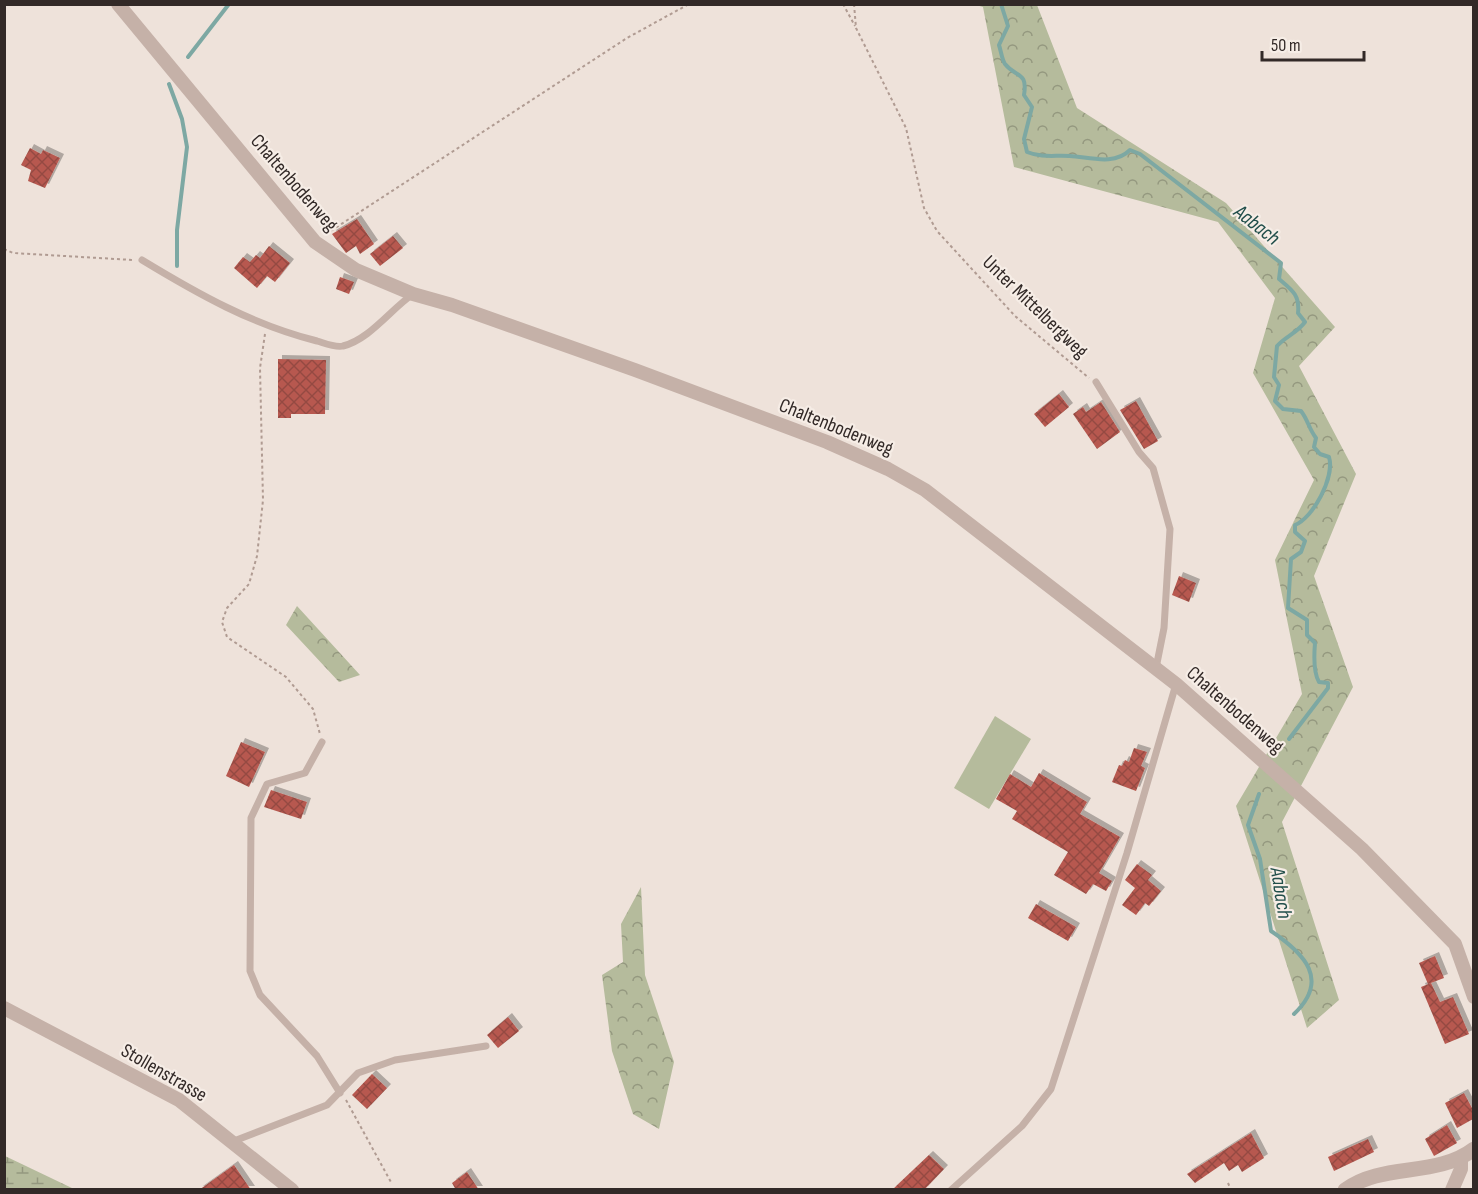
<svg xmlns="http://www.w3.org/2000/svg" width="1478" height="1194" font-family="'Sofia Sans Condensed',sans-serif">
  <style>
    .forest { fill: url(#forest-crowns) }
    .wetland { fill: url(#wetland-marsh) }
    .garden { fill: #b5bb9c }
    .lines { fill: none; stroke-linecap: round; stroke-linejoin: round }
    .stream { stroke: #7da8a3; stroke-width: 4 }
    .building { fill: url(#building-cross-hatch); filter: url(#shadow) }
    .path { stroke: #b09b92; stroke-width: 2; stroke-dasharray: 3 3; stroke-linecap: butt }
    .service { stroke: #c5b1a8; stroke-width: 7 }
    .minor { stroke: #c5b1a8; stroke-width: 14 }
    .tertiary { stroke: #c5b1a8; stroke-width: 15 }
    .labels { text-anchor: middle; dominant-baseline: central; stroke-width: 4.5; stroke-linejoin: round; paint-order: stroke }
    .street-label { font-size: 20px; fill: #322927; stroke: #f6ede6 }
    .water-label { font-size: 21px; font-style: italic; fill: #224f4b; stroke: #f6ede6 }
  </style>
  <defs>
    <pattern id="forest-crowns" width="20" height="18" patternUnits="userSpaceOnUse" patternTransform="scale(1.5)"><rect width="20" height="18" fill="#b5bb9c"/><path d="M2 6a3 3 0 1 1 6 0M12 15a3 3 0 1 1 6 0" fill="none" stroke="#94987f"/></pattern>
    <pattern id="wetland-marsh" width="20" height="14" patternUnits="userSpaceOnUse" patternTransform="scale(1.5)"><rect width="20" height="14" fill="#b5bb9c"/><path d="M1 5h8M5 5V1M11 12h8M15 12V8" fill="none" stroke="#94987f"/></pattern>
    <pattern id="building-cross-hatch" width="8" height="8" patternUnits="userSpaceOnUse" patternTransform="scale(1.5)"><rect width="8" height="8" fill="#b7594f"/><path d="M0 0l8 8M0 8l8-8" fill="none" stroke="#954a42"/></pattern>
    <filter id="shadow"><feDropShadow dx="4" dy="-4" stdDeviation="0" flood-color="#0004"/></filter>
  </defs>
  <rect width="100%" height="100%" fill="#eee2da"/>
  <path class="forest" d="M976 5H1037L1077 108 1226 203 1335 327 1299 366 1356 474 1314 576 1353 687 1282 822 1339 1000 1307 1028 1236 806 1302 694 1275 560 1314 480 1253 373 1275 298 1218 222 1014 167 983 7Z
    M297 606 360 675 339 682 286 625Z
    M641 887 645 975 674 1062 659 1129 633 1114 612 1051 602 975 623 962 621 924Z"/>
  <path class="wetland" d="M5 1156 74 1189H5Z"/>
  <path class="garden" d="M995 716 1031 739 989 809 954 788Z"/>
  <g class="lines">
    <path class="stream" d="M1001 4 1008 26 999 45C1001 51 1002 60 1005 64 1016 78 1028 71 1024 95L1032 107 1024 139 1027 152C1042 158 1054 155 1070 156 1089 157 1114 166 1130 150L1140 154 1281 263 1279 279C1292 290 1300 295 1298 313L1305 322C1297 333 1286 336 1277 346L1274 377 1279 385 1275 401 1283 409 1301 411C1308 420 1309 429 1316 438L1314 447 1320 454 1329 457C1335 477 1313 518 1295 525V532L1305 541 1301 552 1291 559 1288 608 1307 620V635L1315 643C1314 655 1313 672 1319 682L1328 683V688L1289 739
      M188 57 229 4
      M169 84 182 119 187 147 177 230V266
      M1259 794 1248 825 1260 859 1271 931C1305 954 1330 980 1294 1014"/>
  </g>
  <path class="building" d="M30 148 41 154 43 150 60 158 45 188 28 181 31 170 21 165Z
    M357 219 374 244 360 254 356 246 346 253 332 234Z
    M393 236 403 248 380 266 370 254Z
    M269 246 290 263 275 282 267 276 257 288 234 268 243 257 250 262 256 255 260 258Z
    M340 277 354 282 349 294 336 289Z
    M278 359 326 360 325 414H291V418H278Z
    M1059 394 1069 407 1045 427 1034 414Z
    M1136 401 1158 441 1144 449 1120 410Z
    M1101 402 1120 432 1097 449 1073 414 1083 407 1086 412Z
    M1179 576 1196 583 1189 602 1172 595Z
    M241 742 265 752 249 787 226 776Z
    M1134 748 1147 752 1141 766 1145 768 1136 791 1112 782 1119 765 1122 766 1125 760 1129 762Z
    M1039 773 1087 802 1080 814 1120 837 1099 873 1112 881 1106 891 1093 884 1086 894 1054 875 1068 852 1012 819 1017 811 996 799 1010 774 1031 787Z
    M271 790 307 802 301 819 264 807Z
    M1137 864 1152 875 1148 880 1161 891 1149 906 1145 903 1136 915 1122 905 1135 888 1125 880Z
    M1036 904 1076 927 1068 941 1028 918Z
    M1435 956 1444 978 1428 984 1419 963Z
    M1431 983 1440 1002 1453 997 1469 1034 1445 1044 1421 987Z
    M508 1017 519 1031 498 1048 487 1035Z
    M372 1074 387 1088 367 1109 352 1095Z
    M1464 1093 1473 1110V1119L1457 1128 1445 1103Z
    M1447 1125 1457 1143 1434 1156 1425 1139Z
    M1251 1133 1264 1158 1242 1172 1238 1165 1229 1171 1224 1163 1195 1183 1187 1174Z
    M1368 1139 1374 1152 1334 1171 1328 1157Z
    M929 1155 944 1169 924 1190H892Z
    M234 1165 251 1190H199Z
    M467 1172 479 1190H456L452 1183Z"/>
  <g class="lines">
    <path class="path" d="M843 4 855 26
      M854 4 856 28 906 128 924 208 937 231 1015 316 1089 378
      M326 234 627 38 689 4
      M4 249 13 253 133 260
      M265 334 260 368 263 500 257 556 249 584 227 608 222 622 227 637 286 677 313 709 320 734
      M346 1100 392 1184
      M1228 1183 1231 1190"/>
    <path class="service" d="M142 260C198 294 253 325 317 341 324 343 336 348 343 346 370 339 390 310 413 294
      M1096 382 1139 452 1153 468 1170 529 1164 628 1156 668
      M322 742 305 773 267 784 251 818 250 971 260 995 317 1056 340 1093
      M234 1141 327 1105 358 1073 395 1060 486 1046
      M951 1190 1022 1126 1051 1089 1127 853 1176 684"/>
    <path class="minor" d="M118 4 315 242 356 270 413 294 452 305 635 370 827 442 888 469 925 490 1176 684 1362 849 1455 944 1474 997
      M4 1008 179 1100 292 1190
      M1452 1190 1461 1169V1158"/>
    <path class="tertiary" d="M1345 1190C1383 1162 1436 1178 1474 1149"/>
  </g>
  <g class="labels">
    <g class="street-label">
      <text transform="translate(294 183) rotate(49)">Chaltenbodenweg</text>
      <text transform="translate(1035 307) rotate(44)">Unter Mittelbergweg</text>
      <text transform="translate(836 427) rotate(22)">Chaltenbodenweg</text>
      <text transform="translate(1235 710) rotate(41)">Chaltenbodenweg</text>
      <text transform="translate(164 1073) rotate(30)">Stollenstrasse</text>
    </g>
    <g class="water-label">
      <text transform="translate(1257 225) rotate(38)">Aabach</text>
      <text transform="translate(1281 893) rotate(81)">Aabach</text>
    </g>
  </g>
  <rect width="1478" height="1194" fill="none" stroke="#322927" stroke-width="12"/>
  <path d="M1262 51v9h102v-9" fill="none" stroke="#322927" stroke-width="3"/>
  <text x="1271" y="51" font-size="18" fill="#322927" stroke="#f6ede6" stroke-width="4.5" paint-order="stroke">50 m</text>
</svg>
